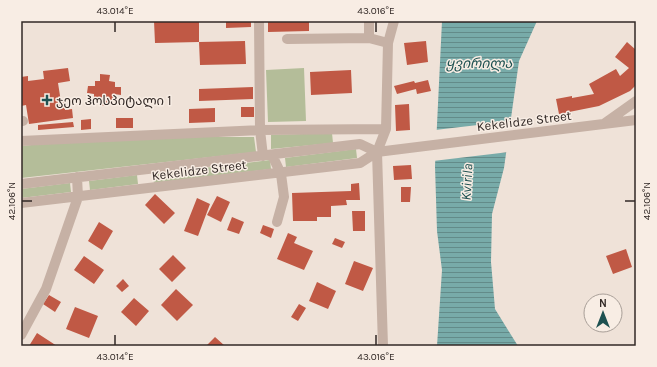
<svg xmlns="http://www.w3.org/2000/svg" width="657" height="367" font-family="Karla,'Noto Sans Georgian',sans-serif">
  <style>
    .green { fill: #b4bd99 }
    .water { fill: url(#water-rules) }
    .pier { fill: #efe2d8 }
    .building { fill: #c05945 }
    .lines { fill: none; stroke-linecap: round; stroke-linejoin: round }
    .minor { stroke: #c6b1a5; stroke-width: 10 }
    .ticks { fill: none; stroke: #322926; stroke-width: 1.5 }
    .poi-dot { fill: #1e5151; stroke: #f8ede4; stroke-width: 1.5 }
    .labels { text-anchor: middle; dominant-baseline: central; stroke-width: 3; stroke-linejoin: round; paint-order: stroke }
    .poi-label { font-size: 13px; fill: #322926; stroke: #f8ede4; text-anchor: start }
    .street-label { font-size: 13px; fill: #322926; stroke: #f8ede4 }
    .water-label { font-size: 14px; font-style: italic; fill: #1e5151; stroke: #f8ede4 }
    .neatline { fill: none; stroke: #322926; stroke-width: 1.5 }
    .ticks-label { font-size: 10px; text-anchor: middle; fill: #322926 }
  </style>
  <defs>
    <pattern id="water-rules" width="6" height="5" patternUnits="userSpaceOnUse"><rect width="6" height="5" fill="#78aba9"/><path d="M0 2.5h6" fill="none" stroke="#638b89"/></pattern>
  </defs>
  <rect width="100%" height="100%" fill="#efe2d8"/>
  <path class="green" d="M304 68 306 121 268 122 266 70Z
    M332 133 333 143 271 149V135Z
    M112 137H254L256 152 21 178V146Z
    M356 149 357 158 286 167 285 158Z
    M270 160 271 169 154 183 152 174Z
    M137 175 138 184 90 190 89 181Z
    M70 183 71 192 21 198V189Z"/>
  <path class="water" d="M442 21H537L519 61 504 168 492 214 491 262 495 309 518 346H437L442 270 437 231 435 166Z"/>
  <path class="pier" d="M513 121 509 152 433 161 435 130Z"/>
  <path class="building" d="M154 21H199V42L245 41 246 64 200 65 199 42 155 43Z
    M226 21H251V27L226 28Z
    M268 21H309V31L268 32Z
    M426 41 428 62 407 65 404 43Z
    M627 42 636 50V85L630 91 599 106 559 114 556 99 572 96V98L594 94 589 84 616 69 620 76 629 68 615 57Z
    M68 68 70 81 58 83 61 102 64 101 65 110 72 109 73 118 29 124 26 105 21 106V77L28 76V81L44 79 43 71Z
    M351 70 352 93 311 95 310 72Z
    M100 74 110 75 109 81 115 82V87H121V95L114 94V100H109V106L99 105V100H94V94L87 93 88 86H95V81H100Z
    M428 80 431 91 417 94 416 89 397 94 394 86 414 81 415 83Z
    M253 87V99L199 101V89Z
    M409 104 410 130 396 131 395 105Z
    M241 107H254V117H241Z
    M215 108V122L189 123V109Z
    M116 118H133V128H116Z
    M91 119V129L81 130V120Z
    M73 122 74 127 38 130V125Z
    M411 165 412 179 394 180 393 166Z
    M359 183 360 200H346L347 205 331 206V217H317V221H293L292 193 351 191V184Z
    M401 187H411L410 202H401Z
    M155 194 175 213 164 224 145 205Z
    M217 196 230 202 221 222 207 215Z
    M197 198 210 204 198 236 184 231Z
    M352 211H365V231H353Z
    M232 217 244 222 239 234 227 230Z
    M99 222 113 231 102 250 88 241Z
    M263 225 274 229 271 238 260 233Z
    M288 233 297 237 294 243 313 251 304 270 277 259Z
    M335 238 345 242 342 248 332 244Z
    M626 249 632 267 613 274 606 256Z
    M173 255 186 268 172 282 159 269Z
    M84 256 104 270 94 284 74 270Z
    M354 261 373 268 363 291 345 284Z
    M123 279 129 286 122 292 116 286Z
    M317 282 336 291 328 309 309 301Z
    M176 289 193 305 177 321 161 305Z
    M49 295 61 302 55 312 43 304Z
    M134 298 149 311 136 326 121 312Z
    M299 304 306 308 298 321 291 317Z
    M75 307 98 316 89 338 66 329Z
    M37 333 57 346H29Z
    M215 337 225 346H206Z"/>
  <g class="lines">
    <path class="minor" d="M259 21 260 130 263 156
      M369 21V38
      M287 39 369 38 388 43
      M21 121H23
      M605 123 636 101
      M21 141 260 130 386 129
      M272 155 281 174 284 197 277 222
      M21 184 360 144 377 152
      M21 203 360 163 377 152 636 120
      M21 335 46 289 78 197 77 177
      M383 346 377 152 386 129 388 43 394 21"/>
  </g>
  <path class="ticks" d="M115 22V32M376 22V32M22 201H32M625 201H635M115 335V345M376 335V345"/>
  <path class="poi-dot" d="M45 94h4v4h4v4h-4v4h-4v-4h-4v-4h4z"/>
  <g class="labels">
    <g class="poi-label">
      <text x="56" y="100">ჯეო ჰოსპიტალი 1</text>
    </g>
    <g class="street-label">
      <text transform="translate(524 121) rotate(-7)">Kekelidze Street</text>
      <text transform="translate(199 170) rotate(-7)">Kekelidze Street</text>
    </g>
    <g class="water-label">
      <text x="479" y="63">ყვირილა</text>
      <text transform="translate(467 182) rotate(-87)">Kvirila</text>
    </g>
  </g>
  <rect width="657" height="367" fill="none" stroke="#f8ede4" stroke-width="44"/>
  <g transform="translate(603 313)"><circle r="19" fill="#f8ede4" stroke="#a99f98"/>
  <path d="M0-3L7 15L0 10L-7 15Z" fill="#1e5151"/>
  <text y="-6" font-size="11" font-weight="bold" text-anchor="middle" fill="#322926">N</text>
  </g>
  <rect x="22" y="22" width="613" height="323" class="neatline"/>
  <g class="ticks-label">
    <text x="115" y="14">43.014°E</text>
    <text x="376" y="14">43.016°E</text>
    <text transform="translate(11 201) rotate(-90)" y="4">42.106°N</text>
    <text transform="translate(646 201) rotate(-90)" y="4">42.106°N</text>
    <text x="115" y="360">43.014°E</text>
    <text x="376" y="360">43.016°E</text>
  </g>
</svg>
